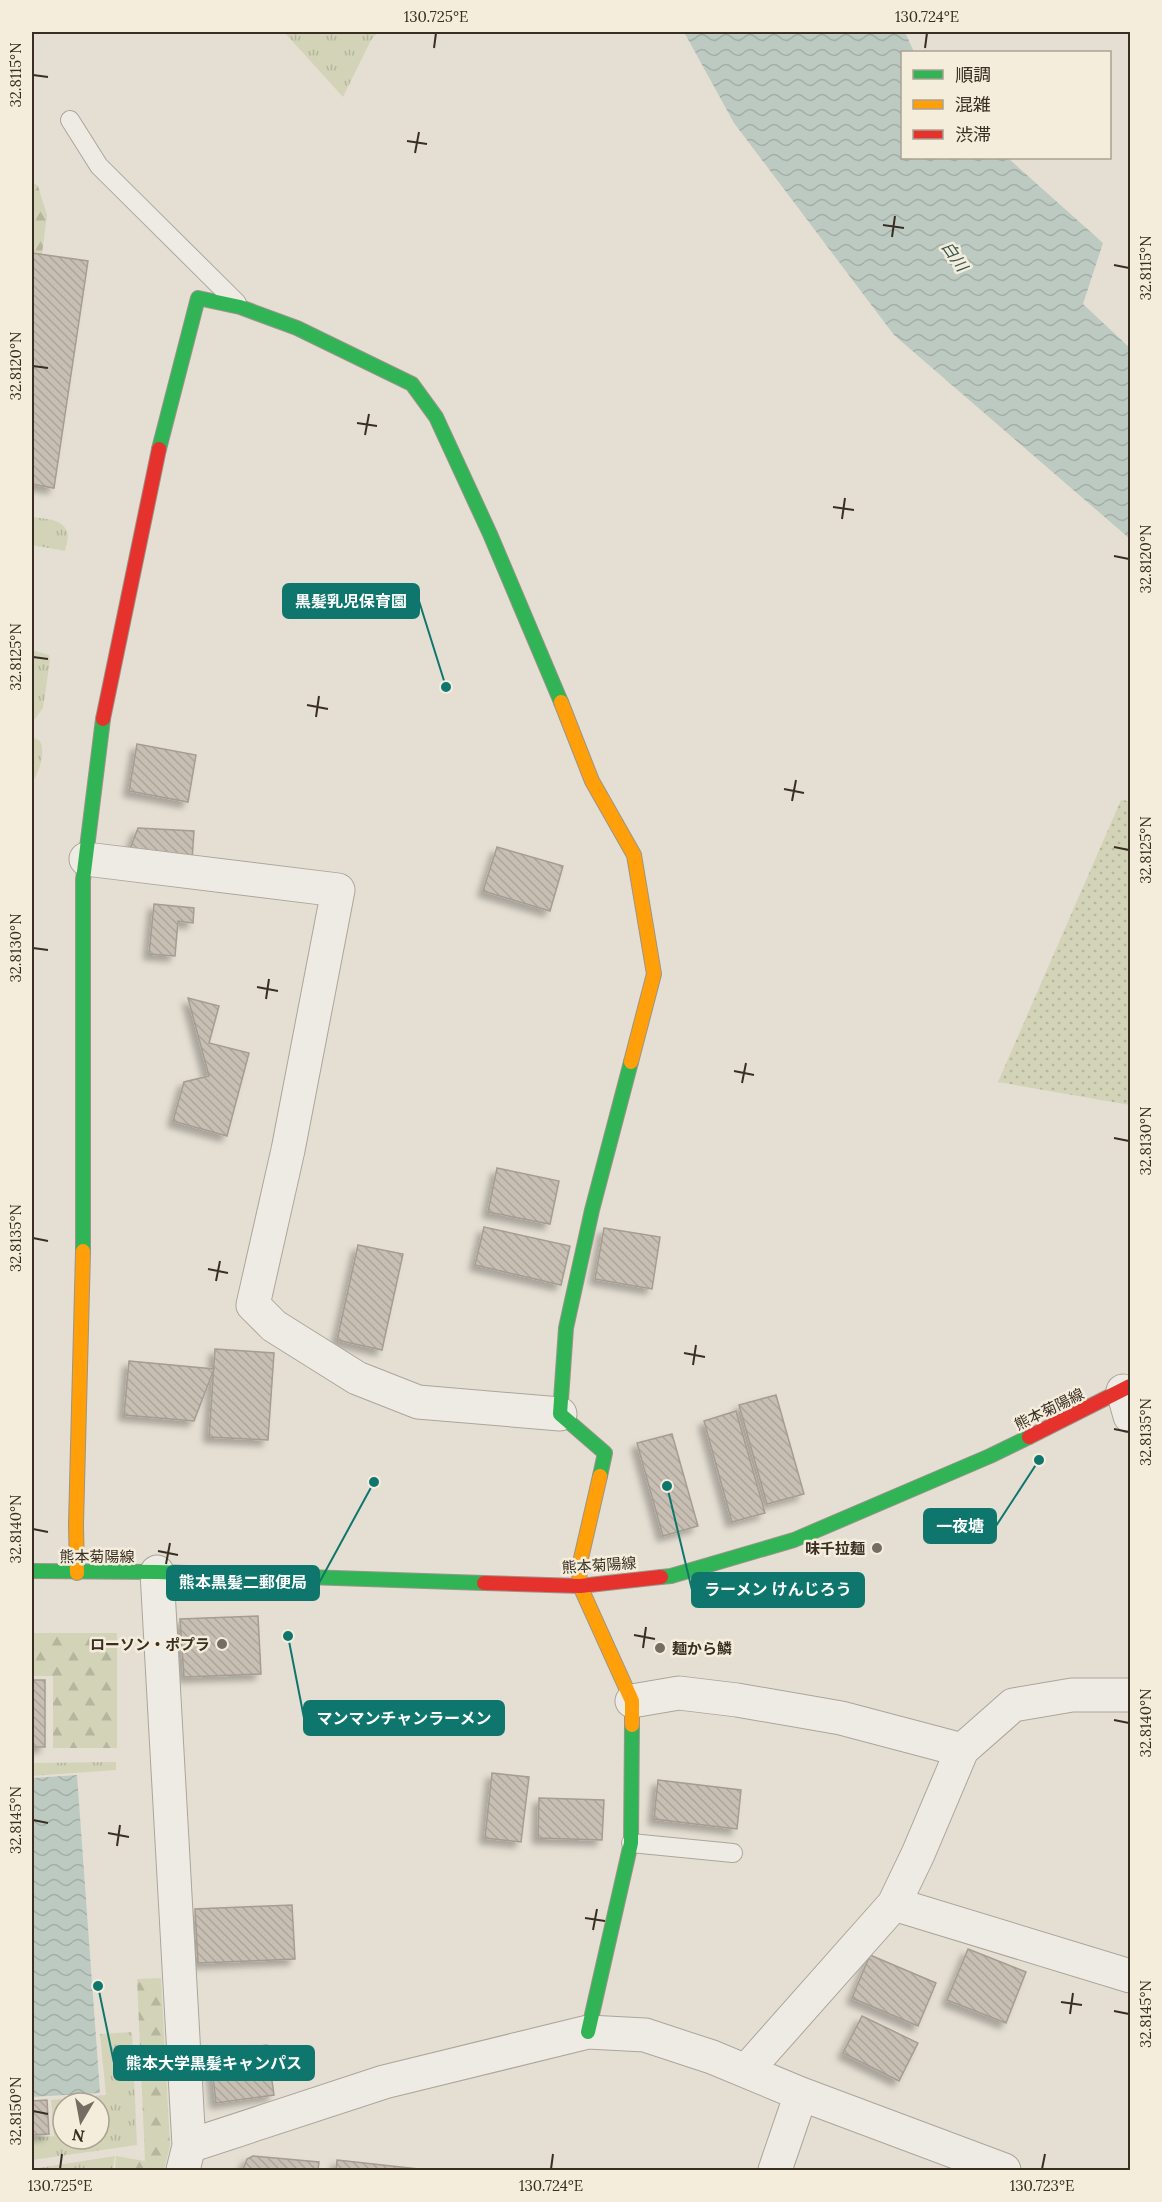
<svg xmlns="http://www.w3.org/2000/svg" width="1162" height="2202" font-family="Lora,'Noto Sans JP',serif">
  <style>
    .grass { fill: url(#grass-tufts); fill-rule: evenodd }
    .forest { fill: url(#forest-firs) }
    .park { fill: url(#park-dots) }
    .water { fill: url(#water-waves) }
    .building { fill: url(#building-back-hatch); stroke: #a69c92; stroke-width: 1.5; filter: url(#shadow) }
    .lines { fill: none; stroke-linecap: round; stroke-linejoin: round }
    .lane-casing { stroke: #aba59b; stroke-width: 20 }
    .street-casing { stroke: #aba59b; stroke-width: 35 }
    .fast-casing { stroke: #9b948b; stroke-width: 16 }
    .slow-casing { stroke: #9b948b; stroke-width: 16 }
    .jam-casing { stroke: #9b948b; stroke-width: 16 }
    .lane { stroke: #eeebe4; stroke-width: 18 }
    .street { stroke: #eeebe4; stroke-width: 33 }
    .fast { stroke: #30b455; stroke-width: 14 }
    .slow { stroke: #ff9f0a; stroke-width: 14 }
    .jam { stroke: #e5322d; stroke-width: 14 }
    .ticks { fill: none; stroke: #3a2e23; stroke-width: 2 }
    .poi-dot { fill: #766c61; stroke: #f4eddb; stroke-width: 2 }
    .labels { text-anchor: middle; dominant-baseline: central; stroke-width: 5; stroke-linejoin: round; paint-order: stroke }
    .street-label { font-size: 15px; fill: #3a2e23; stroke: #f4eddb }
    .poi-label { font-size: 15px; font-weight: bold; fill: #3a2e23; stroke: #f4eddb; text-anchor: end }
    .water-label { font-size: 16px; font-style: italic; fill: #345856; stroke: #f4eddb }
    .leader { fill: none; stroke: #0f766e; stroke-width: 2 }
    .callout-dot { fill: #0f766e; stroke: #f4eddb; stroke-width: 2 }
    .callout { fill: #0f766e; stroke: #0f766e; stroke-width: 2 }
    .callout-label { font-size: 16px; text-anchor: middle; font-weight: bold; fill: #fff }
    .neatline { fill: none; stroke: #3a2e23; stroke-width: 2 }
    .ticks-label { font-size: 15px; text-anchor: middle; fill: #3a2e23 }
  </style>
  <defs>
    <pattern id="grass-tufts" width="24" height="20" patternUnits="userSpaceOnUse" patternTransform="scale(1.5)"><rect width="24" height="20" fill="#d3d3b8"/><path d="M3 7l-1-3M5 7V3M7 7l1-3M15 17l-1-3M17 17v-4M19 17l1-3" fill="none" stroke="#b6b59e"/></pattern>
    <pattern id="forest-firs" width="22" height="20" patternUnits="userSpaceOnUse" patternTransform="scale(1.5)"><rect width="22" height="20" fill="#d3d3b8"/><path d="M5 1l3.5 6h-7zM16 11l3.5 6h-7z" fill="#b6b59e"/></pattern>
    <pattern id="park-dots" width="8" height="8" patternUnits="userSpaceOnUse" patternTransform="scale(1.5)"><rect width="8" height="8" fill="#d3d3b8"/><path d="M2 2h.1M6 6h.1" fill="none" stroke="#b6b59e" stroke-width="1.8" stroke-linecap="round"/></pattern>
    <pattern id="water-waves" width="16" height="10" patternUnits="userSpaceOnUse" patternTransform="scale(1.5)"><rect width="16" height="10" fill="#bdcac2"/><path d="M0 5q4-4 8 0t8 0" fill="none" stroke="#a3aea6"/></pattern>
    <pattern id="building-back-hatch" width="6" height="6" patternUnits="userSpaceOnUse" patternTransform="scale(1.5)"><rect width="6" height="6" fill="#c8bfb4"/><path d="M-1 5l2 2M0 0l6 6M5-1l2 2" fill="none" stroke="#ada49a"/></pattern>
    <filter id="shadow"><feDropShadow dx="-5.5" dy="5.5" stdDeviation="3" flood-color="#0004"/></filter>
  </defs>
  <rect width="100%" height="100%" fill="#e5dfd3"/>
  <path class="grass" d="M284 32H378L371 40 343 97Z
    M32 517C45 519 66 518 68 536 68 540 66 546 65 551L32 545Z
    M32 650 49 655 50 660 43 708 32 723V685L34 670 32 669Z
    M32 737 40 741C46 753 39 772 32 783Z
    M116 1762V1770L32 1776V1763Z
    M132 2032 137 2145 32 2160V2138L54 2136 51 2100 106 2095 100 2034ZM63 2103H99V2139H63Z
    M115 2156 113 2170H32V2169Z"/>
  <path class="forest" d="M32 182 38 186 47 215 42 254 32 253Z
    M32 1633H117V1748H53V1676H32Z
    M161 1978 170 2146 164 2170H115L116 2156 145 2161 137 1979Z"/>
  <path class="park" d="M1121 800 1130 801V1105L998 1082Z"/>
  <path class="water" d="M684 32H905L914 52H902V158H1008L1103 243 1083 304 1130 348V539L894 335 734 123Z
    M77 1775 100 2093 32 2097V1778Z"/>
  <path class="building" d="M32 253 88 261 54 488 32 484Z
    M137 744 196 755 188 802 129 791Z
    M138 828 194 831 192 861 127 857Z
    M497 847 563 866 550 911 483 891Z
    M154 904 194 908 193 923 178 921 175 956 149 954Z
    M188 998 219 1006 209 1043 249 1053 227 1136 173 1121 184 1082 209 1076Z
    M497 1168 559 1181 550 1224 488 1212Z
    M484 1227 570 1246 561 1285 475 1265Z
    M604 1228 660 1237 652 1289 595 1279Z
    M358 1245 403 1254 382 1350 337 1340Z
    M215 1349 274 1353 268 1440 209 1437Z
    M129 1361 214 1369 194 1421 124 1415Z
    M776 1395 804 1494 767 1504 739 1405Z
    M736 1411 765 1513 732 1522 704 1421Z
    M672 1434 698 1526 663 1536 637 1443Z
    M258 1616 261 1674 184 1677 180 1619Z
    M32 1680H45V1747H32Z
    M492 1773 529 1777 521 1842 485 1838Z
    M658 1780 741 1790 737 1829 654 1819Z
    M539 1798 604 1800 602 1840 538 1838Z
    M292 1905 295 1959 198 1963 195 1909Z
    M968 1949 1026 1972 1006 2023 947 2000Z
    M870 1955 936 1983 918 2026 852 1998Z
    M862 2016 918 2043 899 2081 843 2053Z
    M267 2045 274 2095 216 2103 210 2052Z
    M47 2100 49 2134 32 2135V2101Z
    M253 2156 319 2162 318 2170H243L247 2159Z
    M337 2160 428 2170H336Z"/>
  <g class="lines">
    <g class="lane-casing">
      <path id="lane" d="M70 120 99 166 237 303
        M631 1843 733 1853"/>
    </g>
    <g class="street-casing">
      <path id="street" d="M86 859 338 890 288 1150 253 1305 274 1326 357 1378 418 1402 560 1414
        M1123 1391 1130 1416
        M157 1572 189 2146 183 2170
        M632 1701 679 1693 737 1700 841 1718 962 1750
        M894 1904 1130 1976
        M746 2071 894 1904 918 1854 962 1750 1013 1705 1072 1695H1130
        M189 2146 384 2082 588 2032 645 2035 712 2057 801 2094 1004 2170
        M775 2170 801 2094"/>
    </g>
    <g class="fast-casing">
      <path id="fast" d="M159 449 198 298 240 307 297 328 412 384 436 417 490 534 561 702
        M83 1251V880L103 719
        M600 1476 605 1453 560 1414 566 1328 592 1210 631 1062
        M32 1571 157 1572 484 1583
        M661 1577 671 1576 794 1540 990 1456 1029 1437
        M588 2032 631 1843 632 1725"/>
    </g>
    <g class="slow-casing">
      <path id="slow" d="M561 702 592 781 634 855 654 974 631 1062
        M600 1476 579 1567 580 1586 632 1701V1725
        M77 1573 76 1525 83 1251"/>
    </g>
    <g class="jam-casing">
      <path id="jam" d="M103 719 159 449
        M1029 1437 1130 1386
        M484 1583 580 1586 661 1577"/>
    </g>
    <use href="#lane" class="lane"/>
    <use href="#street" class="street"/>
    <use href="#fast" class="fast"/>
    <use href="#slow" class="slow"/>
    <use href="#jam" class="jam"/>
  </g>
  <path class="ticks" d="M434 48 436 33M925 48 927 33M33 75 48 77M407 141 427 144M415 153 419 132M883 225 904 228M892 237 895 216M1114 265 1129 268M33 366 48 368M357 423 377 426M365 435 369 414M833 507 854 510M842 519 845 498M1114 556 1129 559M33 657 48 659M307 705 328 709M316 717 319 696M784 789 804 793M792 801 796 780M1114 847 1129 850M33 948 48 950M257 987 278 991M266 999 269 979M734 1071 754 1075M742 1083 746 1063M1114 1138 1129 1141M33 1238 48 1241M208 1269 228 1273M216 1281 220 1261M684 1353 705 1357M693 1365 696 1345M1114 1429 1129 1432M33 1529 48 1532M158 1551 178 1555M166 1564 170 1543M634 1635 655 1639M643 1648 646 1627M1114 1720 1129 1723M33 1820 48 1823M108 1833 129 1837M117 1846 120 1825M585 1918 605 1921M593 1930 597 1909M1061 2002 1082 2005M1114 2011 1129 2014M1070 2014 1073 1993M33 2111 48 2114M60 2169 62 2154M551 2169 553 2154M1042 2169 1045 2154"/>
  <g class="poi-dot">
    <circle cx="877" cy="1548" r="6"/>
    <circle cx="222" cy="1644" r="6"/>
    <circle cx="660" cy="1648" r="6"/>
  </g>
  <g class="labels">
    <g class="street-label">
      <text transform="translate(1049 1409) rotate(-26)">熊本菊陽線</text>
      <text x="97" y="1556">熊本菊陽線</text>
      <text transform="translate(599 1565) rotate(-4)">熊本菊陽線</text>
    </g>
    <g class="poi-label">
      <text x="865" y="1548">味千拉麺</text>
      <text x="210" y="1644">ローソン・ポプラ</text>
      <text x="672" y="1648" text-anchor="start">麺から鱗</text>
    </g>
    <g class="water-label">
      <text transform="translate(955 256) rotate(55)">白川</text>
    </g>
  </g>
  <path class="leader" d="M446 687L419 601M1039 1460L996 1526M374 1482L319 1583M667 1486L692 1590M288 1636L304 1718M98 1986L114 2063"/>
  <g class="callout-dot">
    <circle cx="446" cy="687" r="6"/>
    <circle cx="1039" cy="1460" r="6"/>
    <circle cx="374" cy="1482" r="6"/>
    <circle cx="667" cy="1486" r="6"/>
    <circle cx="288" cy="1636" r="6"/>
    <circle cx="98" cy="1986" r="6"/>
  </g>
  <g class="callout">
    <rect x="283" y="584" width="136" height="34" rx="6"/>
    <rect x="924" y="1509" width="72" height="34" rx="6"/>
    <rect x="167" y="1566" width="152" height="34" rx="6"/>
    <rect x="692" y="1573" width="172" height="34" rx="6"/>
    <rect x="304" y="1701" width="200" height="34" rx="6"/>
    <rect x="114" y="2046" width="200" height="34" rx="6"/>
  </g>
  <g class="callout-label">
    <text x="351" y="607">黒髪乳児保育園</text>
    <text x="960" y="1532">一夜塘</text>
    <text x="243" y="1588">熊本黒髪二郵便局</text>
    <text x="778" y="1595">ラーメン けんじろう</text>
    <text x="404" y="1724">マンマンチャンラーメン</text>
    <text x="214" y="2069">熊本大学黒髪キャンパス</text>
  </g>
  <rect width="1162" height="2202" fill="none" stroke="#f4eddb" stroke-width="66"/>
  <rect x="901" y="51" width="210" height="108" fill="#f4eddb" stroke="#aaa191" stroke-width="1.5"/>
  <rect x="913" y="70" width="30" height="9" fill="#30b455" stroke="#aaa191" stroke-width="1.5"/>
  <text x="955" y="81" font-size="18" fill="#3a2e23">順調</text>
  <rect x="913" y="100" width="30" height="9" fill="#ff9f0a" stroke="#aaa191" stroke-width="1.5"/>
  <text x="955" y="111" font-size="18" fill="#3a2e23">混雑</text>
  <rect x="913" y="130" width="30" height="9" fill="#e5322d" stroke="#aaa191" stroke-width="1.5"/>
  <text x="955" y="141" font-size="18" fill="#3a2e23">渋滞</text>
  <g transform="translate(81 2121) rotate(190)"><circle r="28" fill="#f4eddb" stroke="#aaa191" stroke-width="1.5"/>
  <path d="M0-4.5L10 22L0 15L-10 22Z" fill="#766c61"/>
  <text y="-9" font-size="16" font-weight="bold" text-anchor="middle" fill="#3a2e23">N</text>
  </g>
  <rect x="33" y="33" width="1096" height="2136" class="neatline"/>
  <g class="ticks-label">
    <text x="436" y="22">130.725°E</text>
    <text x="927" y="22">130.724°E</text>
    <text transform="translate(16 75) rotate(-90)" y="5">32.8115°N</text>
    <text transform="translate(1146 268) rotate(-90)" y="5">32.8115°N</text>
    <text transform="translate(16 366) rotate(-90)" y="5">32.8120°N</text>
    <text transform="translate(1146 559) rotate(-90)" y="5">32.8120°N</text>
    <text transform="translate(16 657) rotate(-90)" y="5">32.8125°N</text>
    <text transform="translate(1146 850) rotate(-90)" y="5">32.8125°N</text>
    <text transform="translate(16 948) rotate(-90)" y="5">32.8130°N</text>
    <text transform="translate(1146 1141) rotate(-90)" y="5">32.8130°N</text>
    <text transform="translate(16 1238) rotate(-90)" y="5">32.8135°N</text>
    <text transform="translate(1146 1432) rotate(-90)" y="5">32.8135°N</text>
    <text transform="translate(16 1529) rotate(-90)" y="5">32.8140°N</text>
    <text transform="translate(1146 1723) rotate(-90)" y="5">32.8140°N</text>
    <text transform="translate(16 1820) rotate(-90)" y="5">32.8145°N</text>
    <text transform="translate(1146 2014) rotate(-90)" y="5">32.8145°N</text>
    <text transform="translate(16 2111) rotate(-90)" y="5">32.8150°N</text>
    <text x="60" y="2191">130.725°E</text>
    <text x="551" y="2191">130.724°E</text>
    <text x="1042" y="2191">130.723°E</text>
  </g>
</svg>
